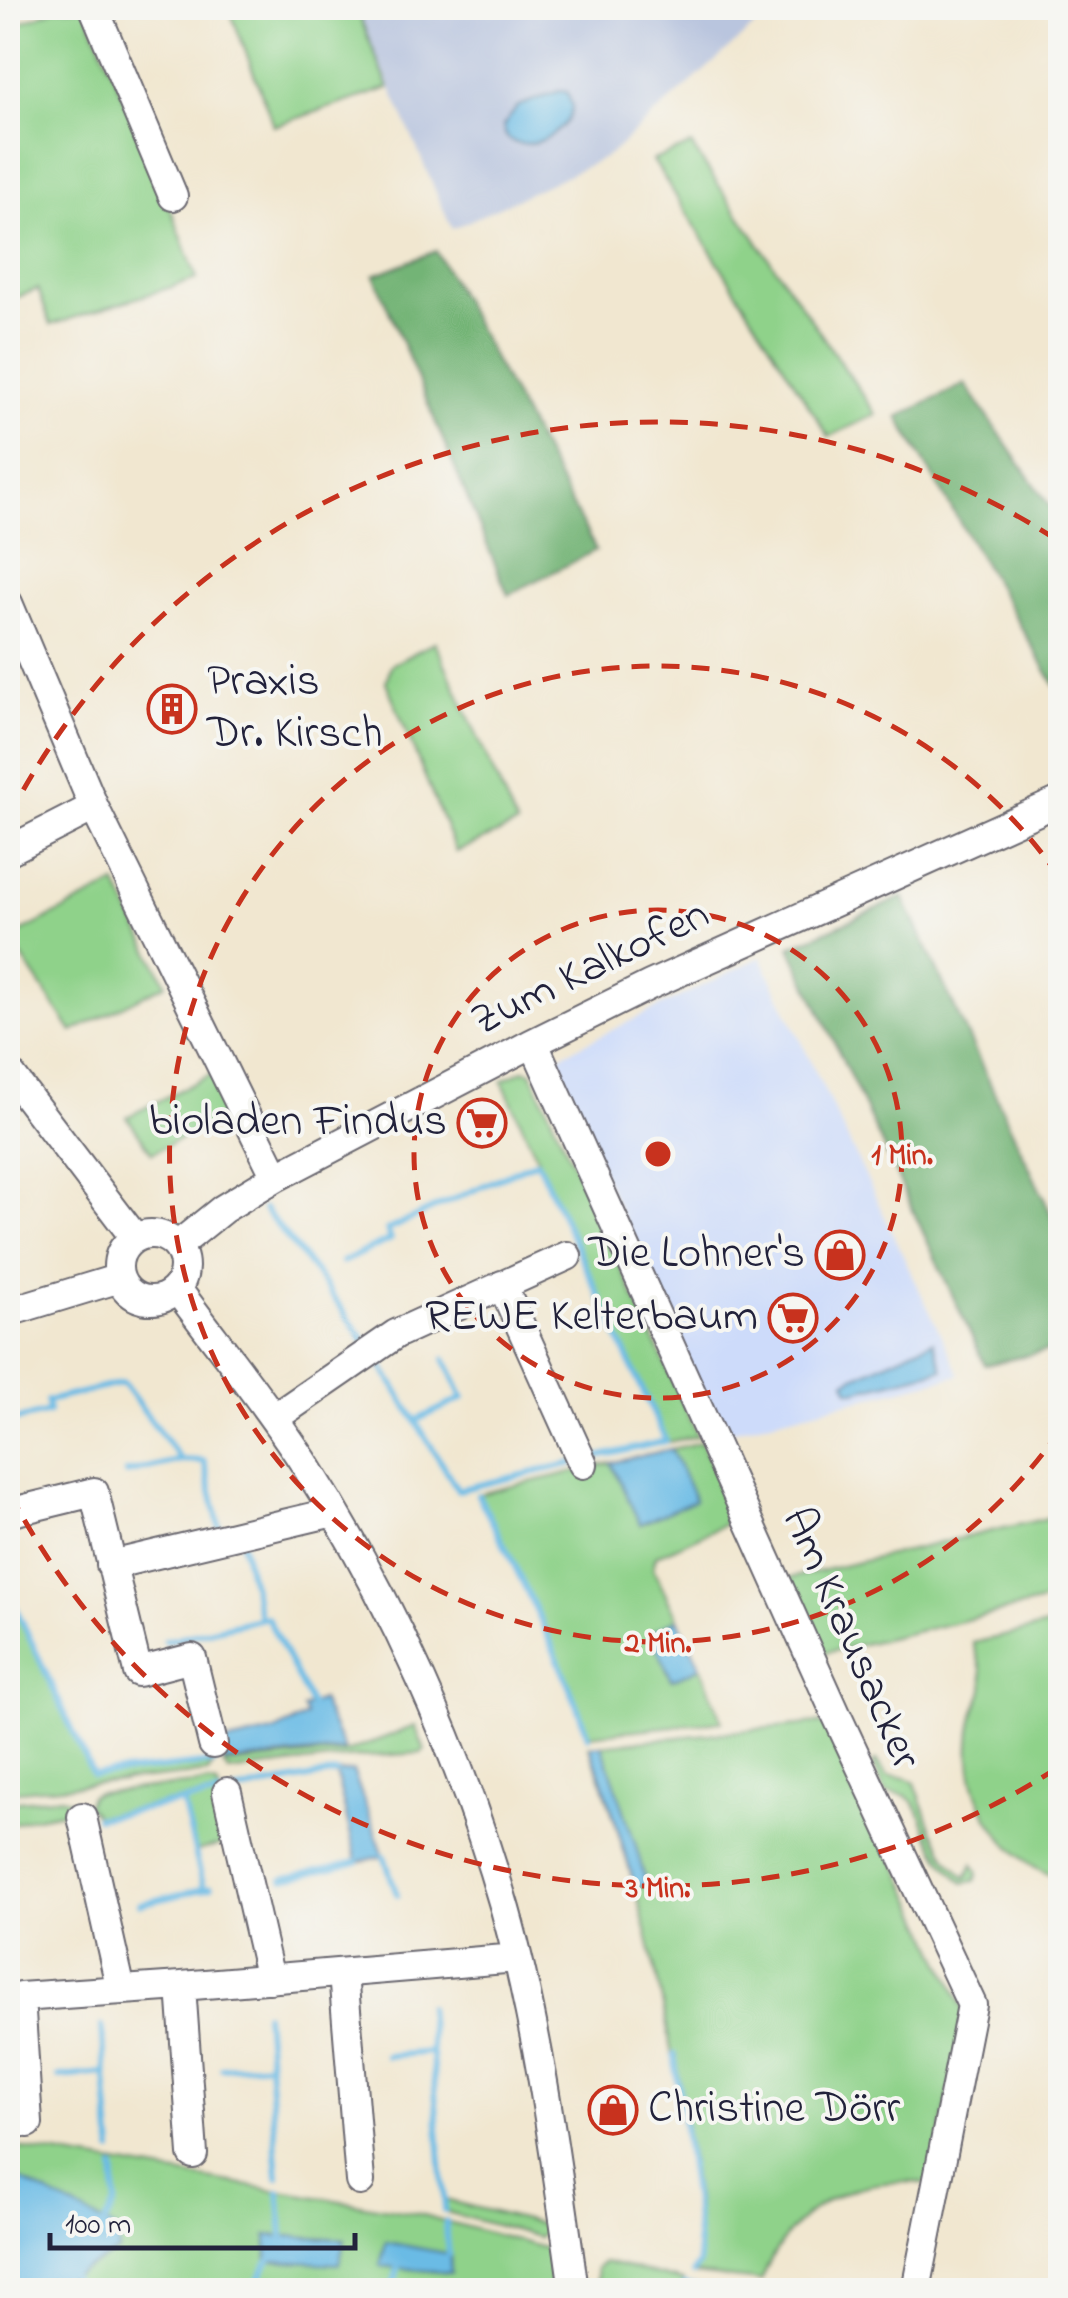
<svg xmlns="http://www.w3.org/2000/svg" width="1068" height="2298" font-family="'Indie Flower',sans-serif">
  <style>
    .built { fill: #cddbfa }
    .industrial { fill: #b9c5de }
    .green { fill: #8fd28a; stroke: #587a62; stroke-width: 2.5 }
    .forest { fill: #73b476; stroke: #4a6b58; stroke-width: 2.5 }
    .water { fill: #6abbe5; stroke: #466e90; stroke-width: 2.5 }
    .lines { fill: none; stroke-linecap: round; stroke-linejoin: round }
    .stream { stroke: #6abbe5; stroke-width: 6 }
    .minor-casing { stroke: #6a676f; stroke-width: 32 }
    .minor { stroke: #fff; stroke-width: 28 }
    .ring { fill: none; stroke: #c8321e; stroke-width: 5; stroke-dasharray: 18 12 }
    .labels { text-anchor: middle; dominant-baseline: central; stroke-width: 8; stroke-linejoin: round; paint-order: stroke }
    .poi-label { font-size: 45px; fill: #22223b; stroke: #f6f6f2; text-anchor: end }
    .street-label { font-size: 45px; fill: #22223b; stroke: #f6f6f2 }
    .centre { fill: #c8321e; stroke: #f6f6f2; stroke-width: 5 }
    .ring-label { font-size: 30px; text-anchor: middle; font-weight: bold; fill: #c8321e; stroke: #f6f6f2; stroke-width: 8; stroke-linejoin: round; paint-order: stroke }
  </style>
  <rect width="100%" height="100%" fill="#f6f6f2"/>
  <filter id="ink" filterUnits="userSpaceOnUse"><feTurbulence type="fractalNoise" baseFrequency=".01" numOctaves="2"/><feDisplacementMap in="SourceGraphic" scale="20" xChannelSelector="R" yChannelSelector="G"/><feConvolveMatrix kernelMatrix="1 2 1 2 8 2 1 2 1" color-interpolation-filters="sRGB"/></filter>
  <filter id="wash" filterUnits="userSpaceOnUse"><feTurbulence type="fractalNoise" baseFrequency=".0048" numOctaves="4" result="noise"/><feDisplacementMap in="SourceGraphic" scale="40" xChannelSelector="R" yChannelSelector="G"/><feGaussianBlur stdDeviation="2.25" result="paint"/><feColorMatrix in="noise" values="0 0 0 0 0 0 0 0 0 0 0 0 0 0 0 0 0 1.4 0 .05"/><feComposite in="paint" operator="in"/></filter>
  <g filter="url(#wash)">
    <rect width="100%" height="100%" fill="#f1e7d0"/>
    <path class="built" d="M761 957 960 1375 718 1434 553 1059Z"/>
    <path class="industrial" d="M356 8H775L608 156 452 229Z"/>
    <path class="green" d="M58 8H85L172 212 197 279 51 325 38 289 15 298 8 262V28Z
      M229 8H356L389 88 274 126Z
      M691 145 876 414 829 437 653 160Z
      M435 642 517 825 456 852 386 682 391 665Z
      M116 884 166 984 72 1032 9 938Z
      M523 1070 531 1072 698 1436 668 1442 502 1081Z
      M212 1074 230 1114 152 1153 127 1117Z
      M701 1442 736 1519 656 1556 653 1568 678 1619 650 1633 672 1680 701 1667 722 1721 589 1735 543 1622 479 1494 611 1463 641 1524 694 1500 671 1449Z
      M1060 1515V1598L820 1654 786 1579Z
      M8 1595 92 1776 213 1765 208 1773 8 1792Z
      M1060 1623V1878C1012 1865 972 1808 970 1759 969 1743 971 1726 975 1711 977 1704 982 1697 983 1689 985 1676 977 1656 973 1643Z
      M819 1723 836 1733 965 2012 931 2184C853 2173 790 2207 761 2281L694 2274 700 2265 696 2200 676 2054H672C654 1949 626 1846 589 1746Z
      M415 1726 425 1750 421 1753 346 1758 228 1772 223 1764 346 1752Z
      M876 1761 888 1776 907 1778 915 1783 932 1830 948 1859 966 1878 973 1864 978 1873 975 1881 964 1883C948 1871 935 1850 927 1831 922 1820 919 1804 908 1797 902 1793 893 1793 885 1792L873 1763Z
      M208 1783 217 1785 220 1793 96 1816 86 1806 90 1796 97 1793Z
      M221 1796 231 1843 196 1851 184 1803Z
      M62 1797 72 1802 73 1810 31 1818 8 1826V1802Z
      M8 2146 419 2214 548 2249 552 2290H8Z
      M445 2200 545 2225V2232L539 2237 446 2212Z
      M604 2262 683 2281V2286L701 2290H597L596 2268Z"/>
    <path class="forest" d="M436 251 596 550 508 595 374 275Z
      M965 384 1060 521V694L898 417Z
      M903 897 1060 1233V1348L985 1365 790 947Z"/>
    <path class="water" d="M559 91 567 92C568 95 572 104 572 107 571 136 507 163 503 126L518 106Z
      M933 1341 943 1369 855 1391 849 1390 845 1381Z
      M671 1449 695 1500 640 1524 611 1463Z
      M678 1619 701 1667 672 1680 650 1632Z
      M321 1700 344 1750 224 1762 220 1744 273 1732 306 1716 303 1708Z
      M602 1745 635 1843 647 1886H635L610 1804 590 1746Z
      M353 1771 384 1856 357 1862 336 1773Z
      M8 2173 116 2229 119 2251 47 2290H8Z
      M267 2235 345 2239 339 2264 267 2261Z
      M386 2242 450 2254 451 2273 380 2266Z"/>
    <g class="lines">
      <path class="stream" d="M264 1209 318 1276 366 1343
        M342 1262 391 1239 387 1230 537 1161 666 1441 589 1459
        M377 1358 458 1490 573 1463
        M417 1420 463 1398 445 1359
        M8 1422 49 1412 47 1401 123 1383 181 1460
        M126 1473 181 1460 204 1461 220 1530
        M478 1495C520 1573 558 1653 588 1736
        M242 1543 260 1618
        M8 1591 93 1775 213 1763
        M165 1641 267 1617 311 1705
        M235 1792 336 1773
        M183 1802 204 1889
        M96 1818 219 1795
        M384 1856 397 1895
        M283 1879 357 1862
        M140 1904 211 1887
        M428 2007 445 2211
        M265 2014 278 2177
        M102 2026 112 2151
        M674 2054 695 2211 699 2263 693 2273
        M386 2056 431 2052
        M222 2068 269 2064
        M59 2077 105 2073
        M279 2191 283 2236
        M446 2221 448 2254
        M105 2223 116 2202 114 2168
        M72 2277 73 2290
        M253 2290 269 2261
        M392 2290 398 2268
        M685 2290V2285L707 2290"/>
    </g>
  </g>
  <g filter="url(#ink)">
    <g class="lines">
      <g class="minor-casing">
        <path id="minor" d="M94 8 173 196
          M8 603 94 807 276 1177
          M8 851 94 807
          M531 1044 539 1055 836 1714 972 2005 916 2290
          M8 1071 135 1238
          M118 1267a33 33 0 1 1 66 0a33 33 0 1 1-66 0Z
          M177 1246 223 1209 276 1177 531 1044 650 985 1060 801
          M502 1285 583 1464
          M177 1289C219 1346 264 1401 303 1461 391 1598 460 1752 505 1909 540 2034 556 2163 574 2290
          M8 1312 120 1278
          M274 1418 396 1334 567 1256
          M8 1513 94 1492 138 1672 192 1658 213 1744
          M111 1565 334 1512
          M227 1792 270 1979
          M82 1817 121 1990
          M343 1973 360 2181
          M181 1986 193 2154
          M28 2123 20 1997 181 1986 517 1958"/>
      </g>
      <use href="#minor" class="minor"/>
    </g>
  </g>
  <g class="ring">
    <circle cx="658" cy="1154" r="244"/>
    <path d="M1060 1430A488 488 0 1 1 1060 878"/>
    <path d="M1057 1768A732 732 0 0 1 9 1492M9 816A732 732 0 0 1 1057 540"/>
  </g>
  <defs>
    <g id="building-ring" transform="scale(2.5)"><circle r="9.5" fill="#f6f6f2" stroke="#c8321e" stroke-width="1.5"/><path d="M-4-6H4V6H1V3H-1V6H-4ZM-2.5-4.3h1.7v1.8h-1.7ZM.8-4.3h1.7v1.8H.8ZM-2.5-1h1.7V.8h-1.7ZM.8-1h1.7V.8H.8Z" fill="#c8321e"/></g>
    <g id="supermarket-ring" transform="scale(2.5)"><circle r="9.5" fill="#f6f6f2" stroke="#c8321e" stroke-width="1.5"/><path d="M-6-5.5h2.5l.6 2H6L4.5 2H-2.5L-4.4-4H-6ZM-1.5 3.2a1.3 1.3 0 1 0 .1 0ZM3 3.2a1.3 1.3 0 1 0 .1 0Z" fill="#c8321e"/></g>
    <g id="shop-ring" transform="scale(2.5)"><circle r="9.5" fill="#f6f6f2" stroke="#c8321e" stroke-width="1.5"/><path d="M-5-2.5h2.3a2.7 3.5 0 0 1 5.4 0H5L5.5 6h-11ZM-1.5-2.5h3a1.5 2.3 0 0 0-3 0Z" fill="#c8321e"/></g>
  </defs>
  <g fill-rule="evenodd">
    <use href="#building-ring" x="172" y="709"/>
    <use href="#supermarket-ring" x="482" y="1123"/>
    <use href="#shop-ring" x="840" y="1255"/>
    <use href="#supermarket-ring" x="793" y="1318"/>
    <use href="#shop-ring" x="613" y="2110"/>
  </g>
  <g class="labels">
    <g class="poi-label">
      <text x="207" y="683" text-anchor="start">Praxis<tspan x="207" dy="52">Dr. Kirsch</tspan></text>
      <text x="447" y="1123">bioladen Findus</text>
      <text x="805" y="1255">Die Lohner's</text>
      <text x="758" y="1318">REWE Kelterbaum</text>
      <text x="648" y="2110" text-anchor="start">Christine Dörr</text>
    </g>
    <g class="street-label">
      <text transform="translate(591 969) rotate(-26)">Zum Kalkofen</text>
      <text transform="translate(850 1639) rotate(66)">Am Krausacker</text>
    </g>
  </g>
  <circle cx="658" cy="1154" r="15" class="centre"/>
  <g class="ring-label">
    <text x="902" y="1164">1 Min.</text>
    <text x="658" y="1652">2 Min.</text>
    <text x="658" y="1897">3 Min.</text>
  </g>
  <rect width="1068" height="2298" fill="none" stroke="#f6f6f2" stroke-width="40"/>
  <path d="M50 2233v15h305v-15" fill="none" stroke="#22223b" stroke-width="5"/>
  <text x="65" y="2233" font-size="30" fill="#22223b" stroke="#f6f6f2" stroke-width="8" paint-order="stroke">100 m</text>
</svg>
